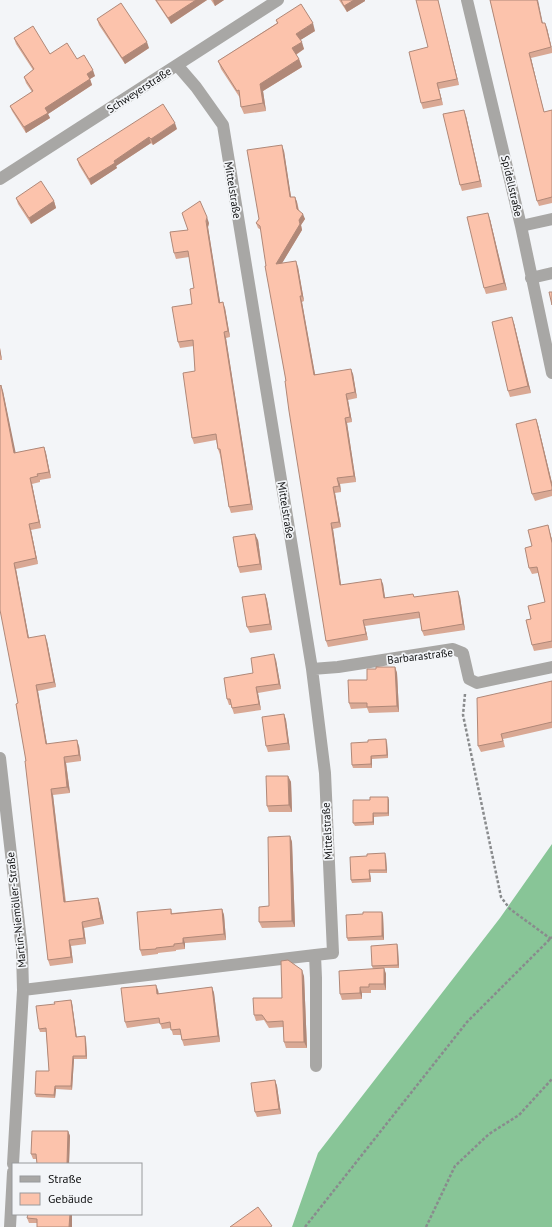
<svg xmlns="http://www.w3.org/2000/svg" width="552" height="1227" font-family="'PT Sans',sans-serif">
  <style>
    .forest { fill: #88c597 }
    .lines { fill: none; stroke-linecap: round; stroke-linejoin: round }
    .path { stroke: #898b8d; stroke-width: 2.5; stroke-dasharray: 3 2; stroke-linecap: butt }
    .street { stroke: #a8a7a5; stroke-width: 12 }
    .wall { fill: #d9a894 }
    .shaded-wall { fill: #b08878 }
    .building { fill: #fcc3ac; stroke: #b08878 }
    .labels { text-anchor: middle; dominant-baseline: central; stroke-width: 3.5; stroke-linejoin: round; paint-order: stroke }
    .street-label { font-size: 11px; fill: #101112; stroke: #f3f5f8 }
  </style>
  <rect width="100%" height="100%" fill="#f3f5f8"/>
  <path class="forest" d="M552 844V1227H292L318 1153 500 918Z"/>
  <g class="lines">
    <path class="path" d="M465 694 463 715 501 897 510 909 551 939
      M305 1227 467 1022 552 937
      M426 1227 455 1166 489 1134 519 1115 552 1079"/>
    <path class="street" d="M467 0 521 226 552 373
      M177 65 196 87 223 125 312 669 325 773 333 953 315 955 316 978V1066
      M0 179 278 0
      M521 226 552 219
      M531 278 552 273
      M312 669 338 667 453 649 463 653 469 679 477 683 552 667
      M0 758 22 950 23 990 13 1164
      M23 990 315 955
      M10 1227 13 1172"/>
  </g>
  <path class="wall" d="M155 0H207L171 24Z
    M211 0H224L215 6Z
    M339 0H365V1L347 12Z
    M438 0 459 85 439 89 443 105 423 109 421 103 428 47Z
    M490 0 543 23 547 28 552 49V53L531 58 544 112 552 110V203L539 206 537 201Z
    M97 19 149 48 125 64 99 25Z
    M276 20 315 31 300 40 304 49 296 55 299 59 302 67 263 91 266 111 244 114 241 107 240 98 221 69 218 61 277 23Z
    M14 38 50 54 77 59 95 76 90 79 92 85 48 114 50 118 26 133 12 111 10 106 32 92 26 83 24 77 33 70 16 44Z
    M466 116 482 187 462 191 460 185Z
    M177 129 153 145 151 143 116 166 117 168 91 185 79 165 77 159Z
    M284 151 291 197H295L297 202 299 210 305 219 301 225 302 230 282 263 298 267 304 301 302 302 315 374H353L357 398 348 400 352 422 347 423 356 482 340 484 341 492 335 493 341 527 333 529 341 585 383 584 385 598 460 597 465 630 424 636 422 631 420 618 365 626 368 640 328 647 326 641 286 381 261 230 258 228 256 223 259 219Z
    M16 198 54 201 56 208 31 224 18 204Z
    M490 219 507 290 486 294 484 288Z
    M209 223 208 227 220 302 225 308 230 337 226 338 253 510 231 513 229 507 220 455 218 449 216 440 194 444 192 438 195 371 194 346 180 348 178 342 192 304 194 288 189 257 176 259 174 253 188 230Z
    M514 323 531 393 510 397 508 391Z
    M0 348 2 360H0Z
    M3 391 15 453 44 447 46 453 51 478 40 480V482L32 484 41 528 31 530 38 564 16 569 29 638 47 641 56 687 38 691 47 744 79 746 81 761 66 763 70 793 53 795 66 902 98 898 100 904 104 924 84 928 86 944 71 946 73 963 50 966 48 960 26 761 18 703Z
    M536 419 538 425 552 483V496L535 501 532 494Z
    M548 525 552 540V648L534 651 532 645 531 619 545 602 538 573 532 574 529 568 532 546Z
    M258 540 262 570 240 573 238 567Z
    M265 594 267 600 272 630 250 633 247 627Z
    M276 660 281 689 258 693 261 710 234 714 231 705H229L227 699 253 673Z
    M395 667 397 673 399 712 369 713 367 708 351 709 349 703 376 669Z
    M552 681V728L503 739 505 747 481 752 478 746Z
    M284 714 286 720 290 750 268 752 266 746Z
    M387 742 388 758 372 759V768H353L352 765Z
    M288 776 291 782 292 812H269L267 806Z
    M389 800V816L374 817V825L355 826 353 823Z
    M290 836 292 842 295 927 262 928 259 922 269 906Z
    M367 856H386L387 873H370L371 882 352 883 351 880Z
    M171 909 172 913 222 909 224 915 226 940 185 943V949L176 950V951L158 953V954L142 956 140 950Z
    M383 915 384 940 348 941 347 938Z
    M397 944 398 948 399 968H384L386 974V990H371V993H362V999L342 1000 340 994 373 969 372 966Z
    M304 976 307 1048H286L284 1042 283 1027 269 1028 264 1020 256 1021 254 1015 282 998Z
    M212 987 214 993 220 1042 184 1046 182 1040 181 1035H173L171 1028 162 1029 160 1023 127 1028 125 1022 158 990 159 994Z
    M71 1000 72 1003 77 1037 85 1036 86 1040 87 1059H74L72 1090 56 1089 55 1098 36 1097 35 1094 49 1071 46 1032H40L39 1029 55 1004Z
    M275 1080 277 1086 281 1114 257 1117 255 1112Z
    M68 1131 70 1136 69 1164H37V1159H33L31 1154Z
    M72 1214V1227H37V1223H29L27 1218Z"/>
  <path class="shaded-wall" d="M196 0H207L171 24 168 18Z
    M213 0H224L215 6Z
    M354 0H365V1L347 12 344 6Z
    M438 0 459 85 457 79Z
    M537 0H538L544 29 542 23Z
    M313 23 315 31 299 41 296 34Z
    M545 23 547 28 552 50 551 47Z
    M147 42 149 48 125 64 122 58Z
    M302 42 304 49 295 55 292 48Z
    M529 53 531 58 545 117 544 112Z
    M299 59 302 67 263 91 266 111 263 103 260 84Z
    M93 70 95 76 90 79 92 85 48 114 50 118 26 133 24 127 45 108 87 74Z
    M437 83 439 89 443 105 441 99Z
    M464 110 466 116 482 187 480 181Z
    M175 123 177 129 153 145 151 139Z
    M149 137 151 143 116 166 117 168 91 185 89 179 114 161Z
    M282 145 284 151 292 203 290 197Z
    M295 197 297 202 299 215 297 209Z
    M54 201 56 208 31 224 29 218Z
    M488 213 490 219 507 290 504 283Z
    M303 214 305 219 301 225 302 230 278 270 276 264 299 220Z
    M207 217 209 223 208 227 221 308 219 303 206 221Z
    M296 261 298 267 304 301 302 296Z
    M300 296 302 302 316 380 314 375Z
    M223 302 225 308 230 337 228 331Z
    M512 317 514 323 531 393 528 386Z
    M224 332 226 338 253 510 251 504Z
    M0 348 2 360 0 354Z
    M351 369 353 374 357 398 355 392Z
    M1 385 3 391 17 459 14 453Z
    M346 394 348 400 352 422 350 417Z
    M345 418 347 423 356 482 354 476Z
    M536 419 538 425 552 483V487Z
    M44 447 46 453 51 478 49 472Z
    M30 478 32 484 41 528 39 522Z
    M337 478 340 484 341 492 339 486Z
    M333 487 335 493 341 527 339 522Z
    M331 523 333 529 342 591 340 585Z
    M29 524 31 530 38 564 36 558Z
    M548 525 552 540V543Z
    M255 534 258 540 262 570 260 564Z
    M14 563 16 569 30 644 28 638Z
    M381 579 383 584 386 604 384 598Z
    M458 591 460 597 465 630 463 624Z
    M265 594 267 600 272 630 270 624Z
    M363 620 365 626 368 640 366 634Z
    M45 635 47 641 56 687 54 682Z
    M274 654 276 660 281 689 279 684Z
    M395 667 397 673 399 712 397 706Z
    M36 685 38 691 48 750 46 744Z
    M256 687 258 693 261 710 259 704Z
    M284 714 286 720 290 750 288 743Z
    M386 739 387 742 388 758 387 755Z
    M77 740 79 746 81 761 79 755Z
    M371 756 372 759V768L371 764Z
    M64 757 66 763 70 793 67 787Z
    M288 776 291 782 292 812 289 805Z
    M51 789 53 795 66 908 64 902Z
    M388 797 389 800V816L388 813Z
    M373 813 374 817V825L373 822Z
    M290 836 292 842 295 927 292 921Z
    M385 853 386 856 387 873 386 870Z
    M369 870 370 873 371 882 370 879Z
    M98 898 100 904 104 924 101 918Z
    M222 909 224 915 226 940 224 934Z
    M382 912 383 915 384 940 382 936Z
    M82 922 84 928 86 944 84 938Z
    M183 938 185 943V949L183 943Z
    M69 940 71 946 73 963 71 957Z
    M397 944 398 948 399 968 398 965Z
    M384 968 386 974V990L384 984Z
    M302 970 304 976 307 1048 304 1042Z
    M156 985 158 990 159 1000 157 994Z
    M212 987 214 993 220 1042 218 1036Z
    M360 987 362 993V999L360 993Z
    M71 1000 72 1003 77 1040 76 1037Z
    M85 1036 86 1040 87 1059 86 1056Z
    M73 1056 74 1059 72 1090 71 1086Z
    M275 1080 277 1086 281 1114 279 1109Z
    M55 1086 56 1089 55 1098 54 1095Z
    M68 1131 70 1136 69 1164H67Z
    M70 1214H72V1227H69Z"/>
  <path class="building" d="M156 0H196L168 18Z
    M341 0H354L344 6Z
    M416 0H438L457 79 437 83 441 99 421 103 409 52 428 47Z
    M490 0H537L542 23H545L551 47 529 53 544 112 552 110V197L537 201Z
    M121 3 147 42 122 58 97 19Z
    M301 4 313 23 296 34 302 42 292 48 299 59 260 84 263 103 241 107 239 90 237 91 218 61 278 23 276 20Z
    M33 26 50 54 67 43 77 59 84 55 93 70 87 74 90 79 45 108 48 113 24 127 10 106 33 91 24 77 34 69 14 38Z
    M163 104 175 123 151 139 149 137 114 161 115 163 89 179 77 159Z
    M464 110 480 181 460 185 443 114Z
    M282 145 290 197H295L297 209 303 214 299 220 300 224 276 264 296 261 302 296H300L314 375 351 369 355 392 346 394 350 417 345 418 354 476 337 478 339 486 333 487 339 522 331 523 340 585 381 579 384 598 413 594 414 597 458 591 463 624 422 631 419 612 363 620 366 634 326 641 289 411 285 381H286L265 266H266L260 226 256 223 259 219 247 150Z
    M41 181 54 201 29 218 16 198Z
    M200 201 207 217 206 221 219 303 223 302 228 331 224 332 251 504 229 507 220 449H218L216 434 192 438 183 373 195 371 193 340 178 342 172 307 192 304 190 289 194 288 188 251 174 253 170 232 188 230 182 213Z
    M488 213 504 283 484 288 467 217Z
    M549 292H552V305Z
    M512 317 528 386 508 391 492 322Z
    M1 385 14 453 44 447 49 472 37 474 38 476 30 478 39 522 29 524 36 558 14 563 28 638 45 635 54 682 36 685 46 744 77 740 79 755 64 757 67 787 51 789 64 902 98 898 101 918 82 922 84 938 69 940 71 957 48 960 25 761H26L16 704 18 703 0 610V386Z
    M536 419 552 487V490L532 494 516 424Z
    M548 525 552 543V641L532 645 526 620 531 619 528 606 545 602 537 567 529 568 525 548 532 546 528 530Z
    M255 534 260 564 238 567 233 537Z
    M265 594 270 624 247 627 242 597Z
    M274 654 279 684 256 687 259 704 232 708 230 699H227L224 678 253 673 251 658Z
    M376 667H395L397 706 367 707V703H349L348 680H367V669H376Z
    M552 681V722L501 734 503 741 478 746 477 698Z
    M284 714 288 743 266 746 262 717Z
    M386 739 387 755 371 756V764L352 765 351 743 368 742V740Z
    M266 776H288L289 805 267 806Z
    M370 797H388V813H373V822L353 823V800H370Z
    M290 836 292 921 259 922V907L269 906 268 837Z
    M385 853 386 870H369L370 879 351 880 350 857 367 856V854Z
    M171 909V914L222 909 224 934 183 938V943L174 944V946L156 948V949L140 950 137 912Z
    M363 912H382V936L347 938 346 915 363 914Z
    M397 944 398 965 372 966 371 946Z
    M288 960 302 970 304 1042H284L283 1021 267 1022 262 1015H254L253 998H282L281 961Z
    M384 968V984H369V987H360V993L340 994 339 971Z
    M156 985 157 994 212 987 218 1036 182 1040 180 1029 171 1030 170 1022 160 1024 159 1018 125 1022 121 988Z
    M71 1000 76 1037 85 1036 86 1056H73L71 1086H55L54 1095 35 1094 36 1071H49L46 1028 39 1029 36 1006 55 1004 54 1002Z
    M275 1080 279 1109 255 1112 251 1083Z
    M32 1131H68L67 1164H37L36 1154H31Z
    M258 1207 272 1226 270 1227H230Z
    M28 1214H70L69 1227H37V1219L27 1218Z"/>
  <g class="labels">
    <g class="street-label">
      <text transform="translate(139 90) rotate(-33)">Schweyerstraße</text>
      <text transform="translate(512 186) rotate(77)">Spidellstraße</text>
      <text transform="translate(233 190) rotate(81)">Mittelstraße</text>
      <text transform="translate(286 510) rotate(81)">Mittelstraße</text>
      <text transform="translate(420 656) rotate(-7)">Barbarastraße</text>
      <text transform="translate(327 831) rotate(-93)">Mittelstraße</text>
      <text transform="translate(16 910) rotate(-96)">Martin-Niemöller-Straße</text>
    </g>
  </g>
  <rect x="12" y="1163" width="130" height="52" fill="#f3f5f8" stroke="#989a9c"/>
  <rect x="20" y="1176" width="20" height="6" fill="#a8a7a5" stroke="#989a9c"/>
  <text x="48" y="1183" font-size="12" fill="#101112">Straße</text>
  <rect x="20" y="1193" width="20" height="12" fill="#fcc3ac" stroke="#989a9c"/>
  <text x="48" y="1203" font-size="12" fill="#101112">Gebäude</text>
</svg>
